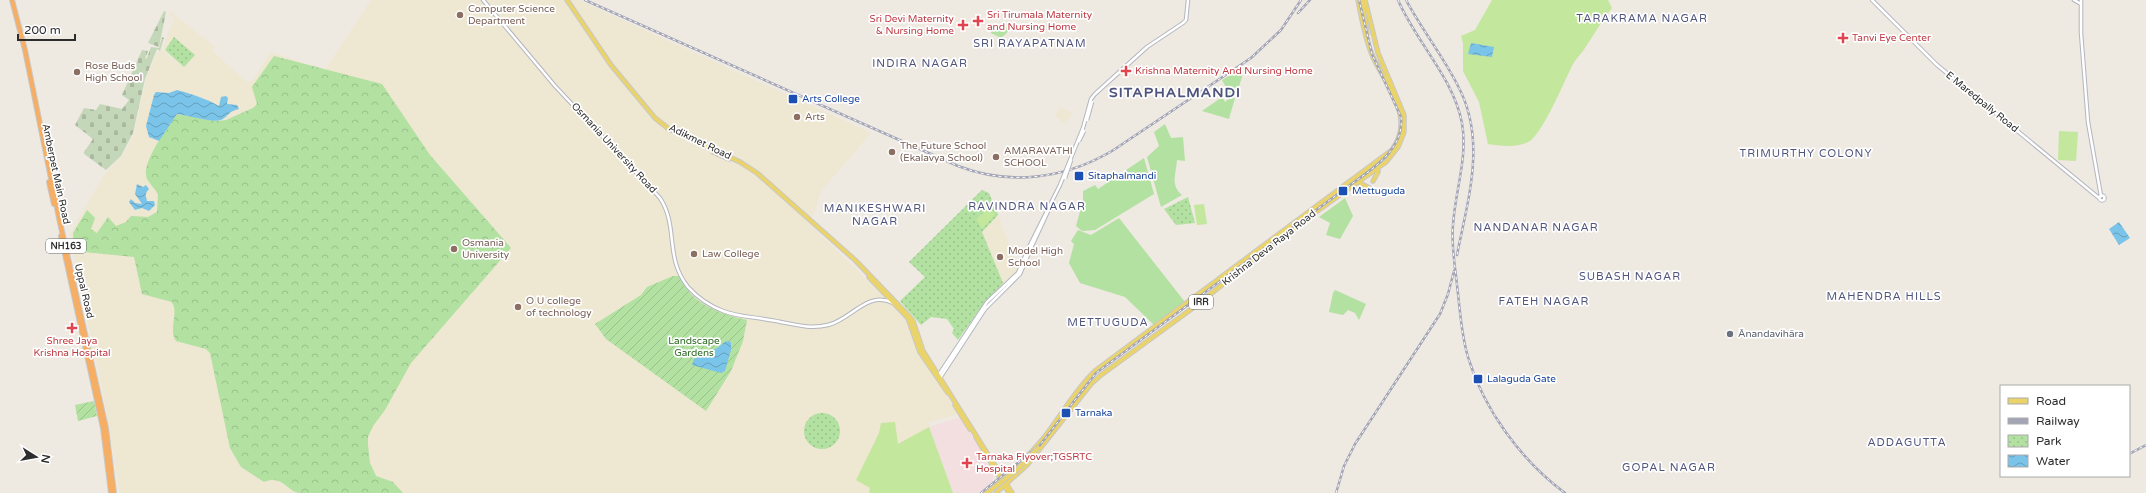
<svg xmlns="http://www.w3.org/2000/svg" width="2146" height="493" font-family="'Varela Round',sans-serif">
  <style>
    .education { fill: #eee7d2 }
    .medical { fill: #f3dfdf }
    .grass { fill: #b2e1a1 }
    .forest { fill: url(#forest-crowns) }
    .cemetery { fill: url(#cemetery-stones) }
    .park { fill: url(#park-dots) }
    .garden { fill: url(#garden-furrows) }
    .pitch { fill: #c3e79d }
    .water { fill: url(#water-waves) }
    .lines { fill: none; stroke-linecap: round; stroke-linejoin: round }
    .secondary-casing { stroke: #b4b6c0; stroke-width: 4.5 }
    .primary-casing { stroke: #c8c8c8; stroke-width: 5.5 }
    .highway-casing { stroke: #c8c8c8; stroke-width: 6 }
    .secondary { stroke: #fff; stroke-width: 2.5 }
    .primary { stroke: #ead46a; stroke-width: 3.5 }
    .highway { stroke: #f6ad64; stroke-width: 4 }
    .rail-casing { stroke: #a3a5b6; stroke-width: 2.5 }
    .rail { stroke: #fff; stroke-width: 1; stroke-dasharray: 3; stroke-linecap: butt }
    .secondary-bridge-casing { stroke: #b4b6c0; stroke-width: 4.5; stroke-linecap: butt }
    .primary-bridge-casing { stroke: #c8c8c8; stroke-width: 5.5; stroke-linecap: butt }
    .secondary-bridge { stroke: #fff; stroke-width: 2.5 }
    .primary-bridge { stroke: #ead46a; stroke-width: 3.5 }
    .education-dot { fill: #8d6e63; stroke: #fff; stroke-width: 1.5 }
    .health-dot { fill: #e0444e; stroke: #fff; stroke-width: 1.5 }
    .transit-dot { fill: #1a4fb4; stroke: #fff; stroke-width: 1.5 }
    .worship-dot { fill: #6b7280; stroke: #fff; stroke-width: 1.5 }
    .labels { text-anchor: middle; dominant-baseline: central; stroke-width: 3.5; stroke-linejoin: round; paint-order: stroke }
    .shield { fill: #fff; stroke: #6c6c6c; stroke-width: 1 }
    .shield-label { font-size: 9px; font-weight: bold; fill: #2d2d2d }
    .education-label { font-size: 10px; fill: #785e54; stroke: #fff; text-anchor: start }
    .health-label { font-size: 10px; fill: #be3a42; stroke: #fff; text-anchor: start }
    .transit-label { font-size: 10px; fill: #164399; stroke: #fff; text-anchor: start }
    .street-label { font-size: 10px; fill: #2d2d2d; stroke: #fff }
    .worship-label { font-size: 10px; fill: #5b616d; stroke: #fff; text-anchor: start }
    .park-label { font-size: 10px; fill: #2a681f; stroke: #fff }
    .neighbourhood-label { font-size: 11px; letter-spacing: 1px; fill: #4f547c; stroke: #fff }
    .district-label { font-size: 14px; font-weight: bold; letter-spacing: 1px; fill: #4f547c; stroke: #fff }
  </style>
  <defs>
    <pattern id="forest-crowns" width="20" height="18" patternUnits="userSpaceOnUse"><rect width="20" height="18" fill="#b2e1a1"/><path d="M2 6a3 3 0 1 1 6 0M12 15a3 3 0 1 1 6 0" fill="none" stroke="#99c18b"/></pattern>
    <pattern id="cemetery-stones" width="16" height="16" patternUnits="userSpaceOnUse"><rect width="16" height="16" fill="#c5d7b9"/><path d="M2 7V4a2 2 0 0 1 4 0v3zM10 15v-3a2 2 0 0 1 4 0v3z" fill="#aab99f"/></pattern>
    <pattern id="park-dots" width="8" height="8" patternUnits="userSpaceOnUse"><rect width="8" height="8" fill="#b2e1a1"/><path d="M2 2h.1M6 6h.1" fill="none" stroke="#99c18b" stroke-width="1.8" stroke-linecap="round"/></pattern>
    <pattern id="garden-furrows" width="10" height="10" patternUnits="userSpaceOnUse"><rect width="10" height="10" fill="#b2e1a1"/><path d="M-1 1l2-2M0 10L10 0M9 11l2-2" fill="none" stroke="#99c18b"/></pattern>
    <pattern id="water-waves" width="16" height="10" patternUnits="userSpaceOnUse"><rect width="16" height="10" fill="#7bc4e9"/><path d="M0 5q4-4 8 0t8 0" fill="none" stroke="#65a0bd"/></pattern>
  </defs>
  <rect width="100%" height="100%" fill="#eee9e1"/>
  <path class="education" d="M371 0H578L871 133 821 191 815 210 808 223 902 314 941 387 959 414 928 422 953 493H120L106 410 70 234 104 175 122 156 129 146 134 133 147 76 158 52 162 50 187 70 163 48 174 18 169 15 171 12 215 47 212 51 247 82 253 80 271 52 325 70Z
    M1060 107 1072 113 1066 124 1055 116Z
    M998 215 1018 268 1014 274 1003 283 982 232Z"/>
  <path class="medical" d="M961 417 993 472V480L981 493H953L929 427Z"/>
  <path class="grass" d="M1002 24 1004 28 1011 25 1012 28 1001 38 991 33V26Z
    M1241 69 1242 77 1236 96 1229 93 1222 80Z
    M1222 97 1225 102 1231 97 1235 98 1229 119 1202 111Z
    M1165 124 1171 138 1183 137 1185 161 1177 160C1176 174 1170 185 1182 195L1161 207 1147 157 1159 146 1154 132Z
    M1144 158 1154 194 1095 230 1082 231 1076 226 1083 200V191L1095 185 1098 189Z
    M1345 198 1353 216 1340 239 1326 235 1330 223 1319 217Z
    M1119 218 1185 302 1154 325 1125 297 1080 283 1069 263 1074 244 1071 241 1078 230 1091 235Z
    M1335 290 1366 304 1359 320 1355 313 1348 310 1343 315 1329 312 1333 293Z"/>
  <path class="forest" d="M274 56 382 84 430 155 511 248 411 363 385 410 373 426 368 437V445L370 463 376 476 393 482 403 493C369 493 334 493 300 493 287 492 283 474 264 482L241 467 230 448 210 353 206 349 176 341C168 329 179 314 172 302L142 294 134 257 74 251 73 233 87 210 95 218 91 229 97 233 108 217 116 226 126 222 131 216 148 217 157 212 158 194C155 189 150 184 147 179 140 164 168 127 177 114L217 121 226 120 253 108 257 104 252 87Z"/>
  <path class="cemetery" d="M164 11 166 12 159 47 148 43Z
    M162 37 164 38 160 51 157 49 145 79 133 133 121 156 106 170 84 154V152L93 139 75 125 84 108 96 110 100 104 122 109 129 100 122 95 142 50 148 51 145 59 147 58 151 47 159 48Z"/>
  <path class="park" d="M174 37 195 55 184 67 165 50Z
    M982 190 989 193 998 215 982 232 1003 283 980 309 958 340 952 333 954 329 947 319 931 317 921 325 900 301 925 277 909 262Z
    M1188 197 1195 223 1176 225 1164 209Z
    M804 431a18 18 0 1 1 36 0a18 18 0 1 1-36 0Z"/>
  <path class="garden" d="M673 276H679C683 282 687 290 692 295 706 309 728 316 747 320L743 341 731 371 706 411 606 339 595 324 641 295 647 287Z
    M94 401 97 416 78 421 75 405Z"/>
  <path class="pitch" d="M1492 0H1608L1612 8C1601 22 1593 36 1583 51 1579 56 1575 60 1572 66 1564 82 1543 132 1530 141 1519 148 1501 146 1488 144L1479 102 1463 71V43L1461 36 1475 30Z
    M2059 131 2078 132 2076 161 2058 160Z
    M985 200 989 207 986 210 990 207 995 215 982 229 976 219 984 212 980 204Z
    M1204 204 1207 224 1197 225 1194 205Z
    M895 422 898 444 929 427 953 493H869L870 488 856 480 879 433 881 423Z"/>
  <path class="water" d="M1471 43 1494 47 1492 57 1468 54Z
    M177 90C192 94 207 99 219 106L221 97 226 96 228 98 227 104 237 105 239 109C228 111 228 117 221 120 213 123 187 115 177 114L159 141 149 137 146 126 154 95 156 92 169 93Z
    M137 184 143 187 146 185 149 189C144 195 146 195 147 201H154L155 205 149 211 142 208 135 210 129 202 131 199 135 203 142 204 135 194Z
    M2119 222 2130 238 2119 245 2109 229Z
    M726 341 731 342V350L725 371 721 373 692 365 694 359 717 348Z"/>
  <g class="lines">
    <g class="secondary-casing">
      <path id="secondary" d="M483 0 555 86 660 198C679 227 664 257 688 287 697 297 710 306 723 311 738 317 755 317 770 320 790 323 808 330 828 325 851 320 867 290 893 303
        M1872 0 1937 65 2099 198
        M2074 0 2081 4
        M2081 0V33L2088 122 2101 196
        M1095 94 1147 47 1183 23 1186 20 1188 0
        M2099.5 198a2.5 2.5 0 1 1 5 0a2.5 2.5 0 1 1-5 0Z
        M938 376 987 302 1018 273 1029 247
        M940 378 985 309 1020 274 1031 248"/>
    </g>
    <g class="primary-casing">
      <path id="primary" d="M567 0 611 65 655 118 669 129 740 162 757 173 855 260 907 314 913 321 923 351 1012 493
        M1362 0 1367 34
        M713 152 729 159
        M1373 181 1378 172V167
        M1358 182 1371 189
        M869 277 908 318 920 352 948 393
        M955 405 970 429
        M976 437 1009 493
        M985 493C1005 476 1025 461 1042 440 1060 418 1074 391 1095 371L1392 150C1416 118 1387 87 1373 57 1365 39 1362 19 1358 0
        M996 493 1027 465 1091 384 1101 375 1190 310 1306 219 1386 162 1398 147 1404 132V115L1378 53 1365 0"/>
    </g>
    <g class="highway-casing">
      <path id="highway" d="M12 0 25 50 59 218 106 428 114 493
        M49 182 54 204
        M61 236 103 428 111 493"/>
    </g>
    <use href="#secondary" class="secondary"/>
    <use href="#primary" class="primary"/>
    <use href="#highway" class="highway"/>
    <g class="rail-casing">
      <path id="rail" d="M585 0 958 166C1010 186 1064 179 1112 151L1251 58 1281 30 1301 0
        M1398 0C1416 42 1453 77 1462 123 1468 158 1455 191 1453 225 1451 245 1455 265 1457 285 1460 309 1461 334 1468 357 1484 410 1521 460 1565 493
        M1406 0C1422 30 1443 56 1458 86 1487 140 1468 199 1457 255
        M1298 13 1310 0
        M2129 454 2146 445
        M981 493 1040 445 1096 373 1342 191C1367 172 1405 152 1401 117L1372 54 1359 0
        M1336 493 1344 466 1355 444 1440 314 1448 294 1454 271"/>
    </g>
    <use href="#rail" class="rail"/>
    <g class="secondary-bridge-casing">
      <path id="secondary-bridge" d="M1087 120 1092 102
        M1079 141 1084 131
        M1065 178 1071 160
        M1029 247 1060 185 1083 128 1091 99 1095 94
        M1031 248 1049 209"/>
    </g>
    <g class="primary-bridge-casing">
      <path id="primary-bridge" d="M987 493 1017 470 1038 448"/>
    </g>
    <use href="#secondary-bridge" class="secondary-bridge"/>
    <use href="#primary-bridge" class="primary-bridge"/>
  </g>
  <g class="education-dot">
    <circle cx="460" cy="15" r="4"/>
    <circle cx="77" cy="72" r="4"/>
    <circle cx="797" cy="117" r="4"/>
    <circle cx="892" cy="152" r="4"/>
    <circle cx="996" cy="157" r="4"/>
    <circle cx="454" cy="249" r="4"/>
    <circle cx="694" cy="254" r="4"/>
    <circle cx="1000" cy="257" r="4"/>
    <circle cx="518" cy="307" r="4"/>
  </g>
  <g class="health-dot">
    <path d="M976 15h4v4h4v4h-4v4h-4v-4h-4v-4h4z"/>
    <path d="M961 19h4v4h4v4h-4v4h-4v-4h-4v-4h4z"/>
    <path d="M1841 32h4v4h4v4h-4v4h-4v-4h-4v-4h4z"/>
    <path d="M1124 65h4v4h4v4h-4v4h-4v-4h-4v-4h4z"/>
    <path d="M70 322h4v4h4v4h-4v4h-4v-4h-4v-4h4z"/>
    <path d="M965 457h4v4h4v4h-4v4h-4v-4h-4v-4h4z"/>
  </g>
  <g class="transit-dot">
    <rect x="788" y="94" width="10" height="10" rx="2"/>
    <rect x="1074" y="171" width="10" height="10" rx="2"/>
    <rect x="1338" y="186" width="10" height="10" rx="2"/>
    <rect x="1473" y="374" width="10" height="10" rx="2"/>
    <rect x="1061" y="408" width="10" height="10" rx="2"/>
  </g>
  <circle class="worship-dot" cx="1730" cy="334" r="4"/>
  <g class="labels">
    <g class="shield">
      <rect x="46" y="239" width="40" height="14" rx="3"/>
      <rect x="1189" y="295" width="24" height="14" rx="3"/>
    </g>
    <g class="shield-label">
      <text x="66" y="246">NH163</text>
      <text x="1201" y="302">IRR</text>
    </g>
    <g class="education-label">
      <text x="468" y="9">Computer Science<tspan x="468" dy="12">Department</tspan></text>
      <text x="85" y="66">Rose Buds<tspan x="85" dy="12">High School</tspan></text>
      <text x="805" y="117">Arts</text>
      <text x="900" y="146">The Future School<tspan x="900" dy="12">(Ekalavya School)</tspan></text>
      <text x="1004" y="151">AMARAVATHI<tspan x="1004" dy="12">SCHOOL</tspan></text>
      <text x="462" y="243">Osmania<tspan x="462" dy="12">University</tspan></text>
      <text x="1008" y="251">Model High<tspan x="1008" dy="12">School</tspan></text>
      <text x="702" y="254">Law College</text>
      <text x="526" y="301">O U college<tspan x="526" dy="12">of technology</tspan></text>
    </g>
    <g class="health-label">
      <text x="987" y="15">Sri Tirumala Maternity<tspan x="987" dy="12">and Nursing Home</tspan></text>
      <text x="954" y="19" text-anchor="end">Sri Devi Maternity<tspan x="954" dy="12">&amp; Nursing Home</tspan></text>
      <text x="1852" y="38">Tanvi Eye Center</text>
      <text x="1135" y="71">Krishna Maternity And Nursing Home</text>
      <text x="72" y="341" text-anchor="middle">Shree Jaya<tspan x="72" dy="12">Krishna Hospital</tspan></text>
      <text x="976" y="457">Tarnaka Flyover;TGSRTC<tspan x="976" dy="12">Hospital</tspan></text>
    </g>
    <g class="transit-label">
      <text x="802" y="99">Arts College</text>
      <text x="1088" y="176">Sitaphalmandi</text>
      <text x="1352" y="191">Mettuguda</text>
      <text x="1487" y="379">Lalaguda Gate</text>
      <text x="1075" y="413">Tarnaka</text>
    </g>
    <g class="street-label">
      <text transform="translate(1982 102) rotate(39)">E Maredpally Road</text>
      <text transform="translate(700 142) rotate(26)">Adikmet Road</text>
      <text transform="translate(614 148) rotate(47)">Osmania University Road</text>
      <text transform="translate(56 174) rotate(78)">Amberpet Main Road</text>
      <text transform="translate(1269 248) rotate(-38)">Krishna Deva Raya Road</text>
      <text transform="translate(84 291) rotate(77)">Uppal Road</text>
    </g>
    <g class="worship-label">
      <text x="1738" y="334">Ānandavihāra</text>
    </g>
    <g class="park-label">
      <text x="694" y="341">Landscape<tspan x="694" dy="12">Gardens</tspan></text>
    </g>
    <g class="neighbourhood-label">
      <text x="1642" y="18">TARAKRAMA NAGAR</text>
      <text x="1030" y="43">SRI RAYAPATNAM</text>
      <text x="920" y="63">INDIRA NAGAR</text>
      <text x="1806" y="153">TRIMURTHY COLONY</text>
      <text x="1027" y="206">RAVINDRA NAGAR</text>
      <text x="875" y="208">MANIKESHWARI<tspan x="875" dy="13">NAGAR</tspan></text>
      <text x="1536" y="227">NANDANAR NAGAR</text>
      <text x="1630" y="276">SUBASH NAGAR</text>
      <text x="1884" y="296">MAHENDRA HILLS</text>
      <text x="1544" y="301">FATEH NAGAR</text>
      <text x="1108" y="322">METTUGUDA</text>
      <text x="1907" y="442">ADDAGUTTA</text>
      <text x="1669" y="467">GOPAL NAGAR</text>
    </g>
    <g class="district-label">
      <text x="1175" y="92">SITAPHALMANDI</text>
    </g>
  </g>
  <rect x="2000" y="385" width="130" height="92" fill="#ffffff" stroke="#ababab"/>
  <rect x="2008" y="398" width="20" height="6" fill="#ead46a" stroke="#ababab"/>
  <text x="2036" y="405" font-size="12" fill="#2d2d2d">Road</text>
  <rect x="2008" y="418" width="20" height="6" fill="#a3a5b6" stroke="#ababab"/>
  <text x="2036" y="425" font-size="12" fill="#2d2d2d">Railway</text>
  <rect x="2008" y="435" width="20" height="12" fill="url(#park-dots)" stroke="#ababab"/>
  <text x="2036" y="445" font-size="12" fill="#2d2d2d">Park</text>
  <rect x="2008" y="455" width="20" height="12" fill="url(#water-waves)" stroke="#ababab"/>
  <text x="2036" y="465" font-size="12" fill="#2d2d2d">Water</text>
  <g transform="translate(36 457) rotate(101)" stroke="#ffffff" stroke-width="3" paint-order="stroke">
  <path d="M0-3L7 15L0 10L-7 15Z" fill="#2d2d2d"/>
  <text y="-6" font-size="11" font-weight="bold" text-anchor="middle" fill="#2d2d2d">N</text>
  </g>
  <path d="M18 34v6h57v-6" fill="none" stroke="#2d2d2d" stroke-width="2"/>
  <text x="24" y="34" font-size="12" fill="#2d2d2d" stroke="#ffffff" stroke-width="3" paint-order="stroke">200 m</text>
</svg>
